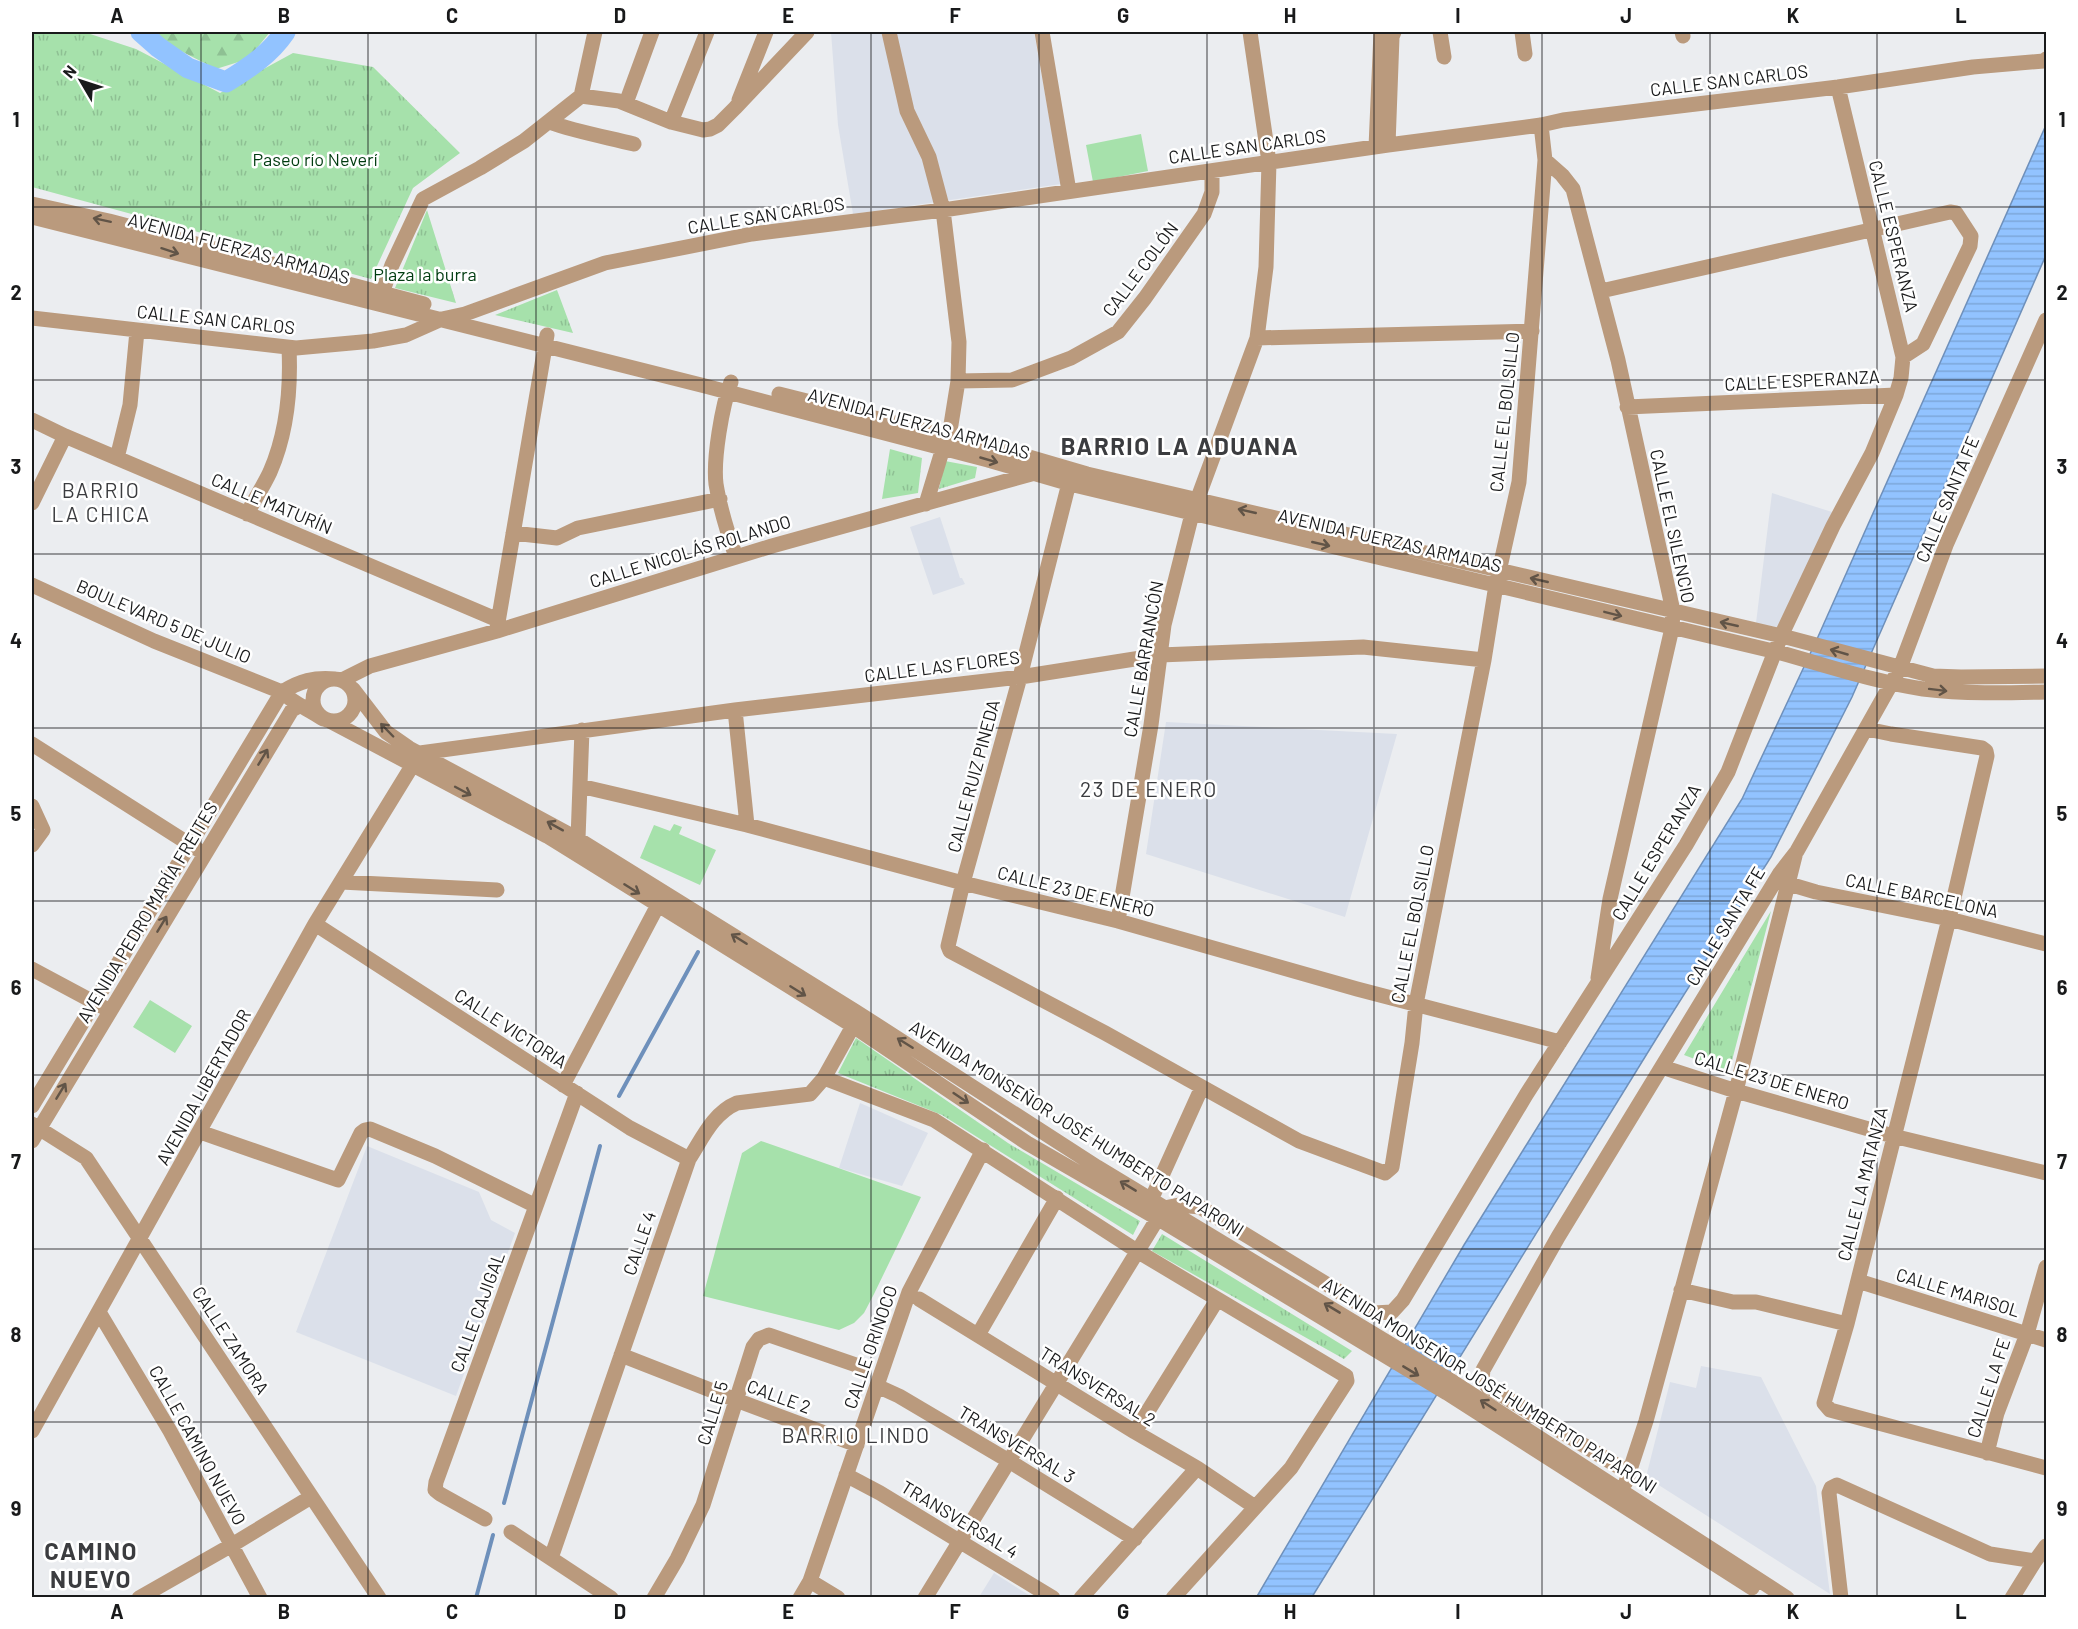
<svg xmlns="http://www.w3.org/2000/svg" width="2078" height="1629" font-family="Barlow,sans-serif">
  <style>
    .built { fill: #dbe0ea }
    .forest { fill: url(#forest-firs) }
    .park { fill: url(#park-tufts) }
    .garden { fill: #a6e1ab }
    .water { fill: url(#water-rules); stroke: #6e90bb; stroke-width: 1.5 }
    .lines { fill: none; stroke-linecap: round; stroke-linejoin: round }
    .stream { stroke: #6e90bb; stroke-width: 4 }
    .river { stroke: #92c3ff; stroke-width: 21 }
    .minor { stroke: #ba9a7d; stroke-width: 15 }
    .oneway { stroke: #615447 }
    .grid { fill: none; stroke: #191a1b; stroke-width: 1.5; stroke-opacity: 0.55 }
    .labels { text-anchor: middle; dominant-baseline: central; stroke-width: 5; stroke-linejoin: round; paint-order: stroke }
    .street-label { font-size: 18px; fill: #191a1b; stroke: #fff }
    .park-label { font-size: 18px; fill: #003c10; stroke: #fff }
    .quarter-label { font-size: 21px; letter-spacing: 1.5px; fill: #3b3c3f; stroke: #fff }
    .district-label { font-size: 24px; font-weight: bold; letter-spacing: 1.5px; fill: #3b3c3f; stroke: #fff }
    .neatline { fill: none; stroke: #191a1b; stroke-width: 2 }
    .grid-label { font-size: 20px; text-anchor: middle; font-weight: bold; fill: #191a1b }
  </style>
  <defs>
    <pattern id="forest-firs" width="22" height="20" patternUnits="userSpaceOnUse" patternTransform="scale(1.5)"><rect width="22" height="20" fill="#a6e1ab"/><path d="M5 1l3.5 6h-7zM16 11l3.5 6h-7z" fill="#8ec093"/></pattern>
    <pattern id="park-tufts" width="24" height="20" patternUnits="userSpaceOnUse" patternTransform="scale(1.5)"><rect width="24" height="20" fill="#a6e1ab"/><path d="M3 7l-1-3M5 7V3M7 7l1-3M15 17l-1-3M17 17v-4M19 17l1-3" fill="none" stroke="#8ec093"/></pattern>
    <pattern id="water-rules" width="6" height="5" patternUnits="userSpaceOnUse" patternTransform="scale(1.5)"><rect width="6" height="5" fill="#92c3ff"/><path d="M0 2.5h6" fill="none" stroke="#7da7da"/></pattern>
  </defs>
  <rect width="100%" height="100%" fill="#ebedf0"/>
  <path class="built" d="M831 32H1034L1061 184 853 214 838 125Z
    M1772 493 1832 512 1779 628 1756 623Z
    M940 517 960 578H962L965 584 933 595 910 527Z
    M1166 722 1397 734 1345 917 1146 854Z
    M860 1103 928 1133 902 1186 839 1168Z
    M367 1146 479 1192 491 1220 515 1233 456 1396 296 1332Z
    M1701 1366 1761 1377 1816 1486 1830 1594 1646 1477 1670 1382 1696 1388Z
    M994 1573 1032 1597H979Z"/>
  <path class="forest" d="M153 32H270L248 59 216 69 175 48Z"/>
  <path class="park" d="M32 32H84L136 49 220 93 293 53 373 67 460 153 413 188 371 279 32 187Z
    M427 210 456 303 395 288Z
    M557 290 573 333 495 315Z
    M890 449 922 458 918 493 882 499Z
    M945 461 977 467 975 478 939 489Z
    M1771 911 1729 1072 1684 1055Z
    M856 1038 1008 1143 1140 1221 1133 1235 942 1115 838 1073Z
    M1162 1234 1352 1351 1344 1359 1152 1251Z"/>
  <path class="garden" d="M1141 134 1148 171 1093 182 1086 145Z
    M674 824 682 827 679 834 716 850 700 885 640 858 654 825 670 831Z
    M150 1000 192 1026 175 1053 133 1027Z
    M761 1141 921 1197 874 1294 864 1313 854 1323 839 1330 703 1296 742 1153Z"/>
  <path class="water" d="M2046 125V255L1852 697 1771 857 1661 1031 1312 1597 1256 1598 1464 1245 1742 799 1817 639Z"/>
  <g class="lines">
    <path class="stream" d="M619 1096 698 952
      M504 1503 600 1146
      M476 1598 493 1535"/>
    <path class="river" d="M141 32 158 47 188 68 226 82C249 68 270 54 285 32"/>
    <path class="minor" d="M889 32 907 111 929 157 943 210 959 342 958 381 949 437 943 448 926 504
      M1042 32 1069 191
      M1440 32 1444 57
      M1522 32 1525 54
      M1682 32 1683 36
      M1838 87 1903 357 1901 378 1896 395
      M581 96 595 32
      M739 100 766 32
      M626 103 652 32
      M549 122C577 132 606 137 634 144
      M671 122 707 32
      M1388 145 1392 37 1394 32
      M1376 147 1381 32
      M1545 160 1562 175 1573 189 1618 360 1673 611 1672 628 1610 899 1598 978
      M32 204 109 221 424 304
      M32 217 705 386 988 460 1074 485 1781 653C1828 666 1875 682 1923 689 1964 694 2005 693 2046 692
      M1601 291 1950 212 1956 213 1971 236 1970 246 1923 344 1903 357
      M379 302 392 265 423 199 480 168 524 141 581 96 619 101 671 122 703 130 710 129 718 125 735 108 807 32
      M32 318 296 348 373 341 406 335 442 319 465 314 605 263 752 234 943 210 1388 145 1541 125 1563 120 1838 87 1973 67 2044 61 2046 59
      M1257 338 1532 331
      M958 381 1012 380 1071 358 1118 332 1145 298 1204 214 1212 192V172
      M731 382C722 406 713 459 716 484 720 509 728 534 736 557
      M779 394 1022 455 1087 474 1786 637 1933 676 1961 677 2046 676
      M32 420 65 436 498 620
      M117 458 130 405 137 331
      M1071 475 1020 677 963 883 948 946 950 951 1105 1033 1299 1141 1385 1173 1392 1167 1412 1043 1416 1004 1484 660 1496 585 1519 482 1545 160 1541 125
      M32 503 65 436
      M247 514C254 500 263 487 270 472 287 433 291 390 289 348
      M513 533 557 538 578 528 720 499
      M32 585 154 641 282 692C294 704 309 709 323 719
      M497 628 547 335
      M313 700a21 21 0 1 1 42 0a21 21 0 1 1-42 0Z
      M342 680 370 666 497 631 772 546 1035 473
      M353 689 386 732 409 748 578 839 855 1011 1097 1167 1453 1382 1787 1598
      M735 710 747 825
      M330 721 547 836 853 1026 1027 1143 1162 1221 1447 1393 1752 1588
      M1867 729 1891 734 1982 748 1986 751 1987 756 1949 919 1847 1324 1824 1403 1830 1410 2046 1468
      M32 744 197 849
      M580 786 747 825 963 883 1118 921 1357 989 1560 1042
      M32 806 43 830 32 845
      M578 839 582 730
      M341 882 497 890
      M1789 884 1816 892 1949 919 2046 944
      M1118 921 1151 725 1164 625 1192 514 1257 338 1266 267 1269 162 1250 32
      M315 924 630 1128 689 1159
      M32 969 103 1007
      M1662 1067 1736 1091 1893 1136 2046 1173
      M824 1078 934 1120 1137 1251 1346 1376 1347 1381 1291 1468 1173 1598
      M563 1085 658 905
      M32 1106 282 692C300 681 314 677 335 679
      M32 1124 86 1158 379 1598
      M200 1132 338 1180 361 1133 365 1130 370 1129 435 1156 536 1206
      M32 1141 292 710 299 706
      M1151 1200 1202 1087
      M1858 1281 2046 1340
      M1681 1290 1733 1302H1756L1847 1324
      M919 1299 1135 1432 1197 1468 1255 1507
      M99 1312 170 1431 260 1598
      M978 1335 1057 1198
      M621 1355 736 1400 857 1445
      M877 1386 899 1396 1009 1461 1135 1539
      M32 1431 315 924 420 753 735 710 1020 677 1160 655 1363 647 1484 660
      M1135 1432 1217 1300
      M1987 1453 1997 1413 2027 1334 2046 1267
      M1629 1473 1487 1386 1482 1379 1483 1370 1558 1237 1780 873 1797 851 1900 668 1946 545 2046 320
      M846 1475 880 1493 1053 1598
      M1626 1482 1646 1421 1736 1091 1795 856
      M485 1519 440 1494 435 1490 436 1482 577 1093
      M511 1532 611 1598
      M551 1558 689 1159C702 1139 713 1113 737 1103L810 1094 824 1078 853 1026
      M810 1581 838 1598
      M139 1598 232 1545 311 1497
      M654 1598 677 1559 703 1505 753 1347 759 1339 769 1335 862 1367
      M800 1598 810 1581 909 1292 983 1150
      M925 1598 1164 1208 1179 1205 1200 1207 1374 1313 1392 1312 1403 1300 1526 1095 1686 845 1728 772 1781 636 1833 526 1872 453 1896 395 1627 407
      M1081 1598 1197 1468
      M1841 1598 1829 1493 1831 1488 1837 1485 1990 1554 2035 1561
      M2012 1598 2035 1561 2046 1546"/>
  </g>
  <defs><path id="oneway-shaft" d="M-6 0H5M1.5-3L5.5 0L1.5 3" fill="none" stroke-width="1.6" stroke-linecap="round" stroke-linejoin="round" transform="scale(1.5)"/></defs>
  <g class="oneway">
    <use href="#oneway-shaft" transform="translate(102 220) rotate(-168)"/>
    <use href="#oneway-shaft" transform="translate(170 251) rotate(18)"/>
    <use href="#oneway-shaft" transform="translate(989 460) rotate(16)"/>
    <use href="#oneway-shaft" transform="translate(1247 511) rotate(-167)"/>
    <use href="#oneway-shaft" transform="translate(1321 544) rotate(13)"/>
    <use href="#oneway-shaft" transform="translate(1539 580) rotate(-167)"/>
    <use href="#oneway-shaft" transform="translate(1613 614) rotate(14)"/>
    <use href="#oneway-shaft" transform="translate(1729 624) rotate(-167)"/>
    <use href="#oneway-shaft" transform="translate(1839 652) rotate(-164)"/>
    <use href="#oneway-shaft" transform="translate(1938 690) rotate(7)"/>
    <use href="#oneway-shaft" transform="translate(387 730) rotate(-134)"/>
    <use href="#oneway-shaft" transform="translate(263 757) rotate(-59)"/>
    <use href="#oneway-shaft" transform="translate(463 791) rotate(28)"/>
    <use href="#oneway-shaft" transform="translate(555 826) rotate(-151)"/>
    <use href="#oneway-shaft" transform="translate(632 889) rotate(32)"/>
    <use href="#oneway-shaft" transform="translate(162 924) rotate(-59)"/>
    <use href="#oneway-shaft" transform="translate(739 939) rotate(-148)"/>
    <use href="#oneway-shaft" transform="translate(798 991) rotate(32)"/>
    <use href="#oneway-shaft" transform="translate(905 1043) rotate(-148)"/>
    <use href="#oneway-shaft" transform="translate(61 1091) rotate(-59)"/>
    <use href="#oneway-shaft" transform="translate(961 1098) rotate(34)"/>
    <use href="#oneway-shaft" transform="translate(1128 1186) rotate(-149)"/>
    <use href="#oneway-shaft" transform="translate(1332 1308) rotate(-149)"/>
    <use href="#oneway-shaft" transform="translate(1411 1371) rotate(31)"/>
    <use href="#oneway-shaft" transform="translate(1488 1405) rotate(-147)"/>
  </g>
  <path class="grid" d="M201 32V1598M368 32V1598M536 32V1598M704 32V1598M871 32V1598M1039 32V1598M1207 32V1598M1374 32V1598M1542 32V1598M1710 32V1598M1877 32V1598M32 207H2046M32 380H2046M32 554H2046M32 728H2046M32 901H2046M32 1075H2046M32 1249H2046M32 1422H2046"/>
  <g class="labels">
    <g class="street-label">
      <text transform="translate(1729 80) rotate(-7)">CALLE SAN CARLOS</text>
      <text transform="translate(1247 146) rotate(-8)">CALLE SAN CARLOS</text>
      <text transform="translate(766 215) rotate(-9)">CALLE SAN CARLOS</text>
      <text transform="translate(1894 236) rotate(76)">CALLE ESPERANZA</text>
      <text transform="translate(239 248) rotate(15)">AVENIDA FUERZAS ARMADAS</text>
      <text transform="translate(1140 269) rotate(-53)">CALLE COLÓN</text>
      <text transform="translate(216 319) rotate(6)">CALLE SAN CARLOS</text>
      <text transform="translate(1802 380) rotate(-3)">CALLE ESPERANZA</text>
      <text transform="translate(1504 412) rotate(-84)">CALLE EL BOLSILLO</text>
      <text transform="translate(919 423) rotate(15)">AVENIDA FUERZAS ARMADAS</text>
      <text transform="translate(1947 499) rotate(-67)">CALLE SANTA FE</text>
      <text transform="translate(272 503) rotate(23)">CALLE MATURÍN</text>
      <text transform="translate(1673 526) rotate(78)">CALLE EL SILENCIO</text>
      <text transform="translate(1390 540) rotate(13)">AVENIDA FUERZAS ARMADAS</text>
      <text transform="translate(690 551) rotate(-17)">CALLE NICOLÁS ROLANDO</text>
      <text transform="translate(164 621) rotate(23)">BOULEVARD 5 DE JULIO</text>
      <text transform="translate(1143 659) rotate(-80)">CALLE BARRANCÓN</text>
      <text transform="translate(942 666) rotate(-7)">CALLE LAS FLORES</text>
      <text transform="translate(973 776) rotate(-75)">CALLE RUIZ PINEDA</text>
      <text transform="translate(1656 852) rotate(-59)">CALLE ESPERANZA</text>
      <text transform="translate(1076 891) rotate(14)">CALLE 23 DE ENERO</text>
      <text transform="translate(1922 895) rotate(12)">CALLE BARCELONA</text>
      <text transform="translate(147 912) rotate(-59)">AVENIDA PEDRO MARÍA FREITES</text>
      <text transform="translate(1412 924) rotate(-79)">CALLE EL BOLSILLO</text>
      <text transform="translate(1725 926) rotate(-59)">CALLE SANTA FE</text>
      <text transform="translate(511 1028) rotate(33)">CALLE VICTORIA</text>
      <text transform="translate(1772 1080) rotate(17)">CALLE 23 DE ENERO</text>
      <text transform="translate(203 1087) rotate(-61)">AVENIDA LIBERTADOR</text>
      <text transform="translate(1077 1128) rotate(32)">AVENIDA MONSEÑOR JOSÉ HUMBERTO PAPARONI</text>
      <text transform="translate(1862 1184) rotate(-76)">CALLE LA MATANZA</text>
      <text transform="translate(639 1243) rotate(-71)">CALLE 4</text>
      <text transform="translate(1958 1292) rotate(17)">CALLE MARISOL</text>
      <text transform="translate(477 1312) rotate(-70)">CALLE CAJIGAL</text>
      <text transform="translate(231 1340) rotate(57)">CALLE ZAMORA</text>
      <text transform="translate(870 1347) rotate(-71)">CALLE ORINOCO</text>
      <text transform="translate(1490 1385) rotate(32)">AVENIDA MONSEÑOR JOSÉ HUMBERTO PAPARONI</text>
      <text transform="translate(1098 1386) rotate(32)">TRANSVERSAL 2</text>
      <text transform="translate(1988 1388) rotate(-72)">CALLE LA FE</text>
      <text transform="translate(779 1396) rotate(20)">CALLE 2</text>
      <text transform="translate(712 1413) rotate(-73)">CALLE 5</text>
      <text transform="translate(1017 1444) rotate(31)">TRANSVERSAL 3</text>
      <text transform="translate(198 1445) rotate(61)">CALLE CAMINO NUEVO</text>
      <text transform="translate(960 1519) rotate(31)">TRANSVERSAL 4</text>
    </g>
    <g class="park-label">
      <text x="315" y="159">Paseo río Neverí</text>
      <text x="425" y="274">Plaza la burra</text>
    </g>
    <g class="quarter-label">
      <text x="101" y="489">BARRIO<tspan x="101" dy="24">LA CHICA</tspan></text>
      <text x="1149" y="788">23 DE ENERO</text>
      <text x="856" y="1434">BARRIO LINDO</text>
    </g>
    <g class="district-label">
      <text x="1180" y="445">BARRIO LA ADUANA</text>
      <text x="91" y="1550">CAMINO<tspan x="91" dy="28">NUEVO</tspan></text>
    </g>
  </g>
  <rect width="2078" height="1629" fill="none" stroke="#ffffff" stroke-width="66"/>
  <g transform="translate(81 81) rotate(309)" stroke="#ffffff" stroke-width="4.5" paint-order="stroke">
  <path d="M0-4.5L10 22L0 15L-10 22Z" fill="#191a1b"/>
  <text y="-9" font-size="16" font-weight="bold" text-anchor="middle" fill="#191a1b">N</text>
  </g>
  <rect x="33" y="33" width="2012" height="1563" class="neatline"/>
  <g class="grid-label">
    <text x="117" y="23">A</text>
    <text x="284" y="23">B</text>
    <text x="452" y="23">C</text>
    <text x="620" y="23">D</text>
    <text x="788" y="23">E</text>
    <text x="955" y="23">F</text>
    <text x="1123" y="23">G</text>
    <text x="1290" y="23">H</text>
    <text x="1458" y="23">I</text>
    <text x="1626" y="23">J</text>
    <text x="1793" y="23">K</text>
    <text x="1961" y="23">L</text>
    <text x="16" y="127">1</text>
    <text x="2062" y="127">1</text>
    <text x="16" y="300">2</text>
    <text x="2062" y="300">2</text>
    <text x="16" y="474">3</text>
    <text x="2062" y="474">3</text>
    <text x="16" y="648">4</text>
    <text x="2062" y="648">4</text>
    <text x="16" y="821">5</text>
    <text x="2062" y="821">5</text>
    <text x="16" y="995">6</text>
    <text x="2062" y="995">6</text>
    <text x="16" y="1169">7</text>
    <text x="2062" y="1169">7</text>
    <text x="16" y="1342">8</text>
    <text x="2062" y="1342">8</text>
    <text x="16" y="1516">9</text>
    <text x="2062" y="1516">9</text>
    <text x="117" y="1619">A</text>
    <text x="284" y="1619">B</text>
    <text x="452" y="1619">C</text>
    <text x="620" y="1619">D</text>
    <text x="788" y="1619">E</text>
    <text x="955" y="1619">F</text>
    <text x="1123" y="1619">G</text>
    <text x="1290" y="1619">H</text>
    <text x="1458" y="1619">I</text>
    <text x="1626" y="1619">J</text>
    <text x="1793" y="1619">K</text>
    <text x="1961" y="1619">L</text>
  </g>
</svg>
